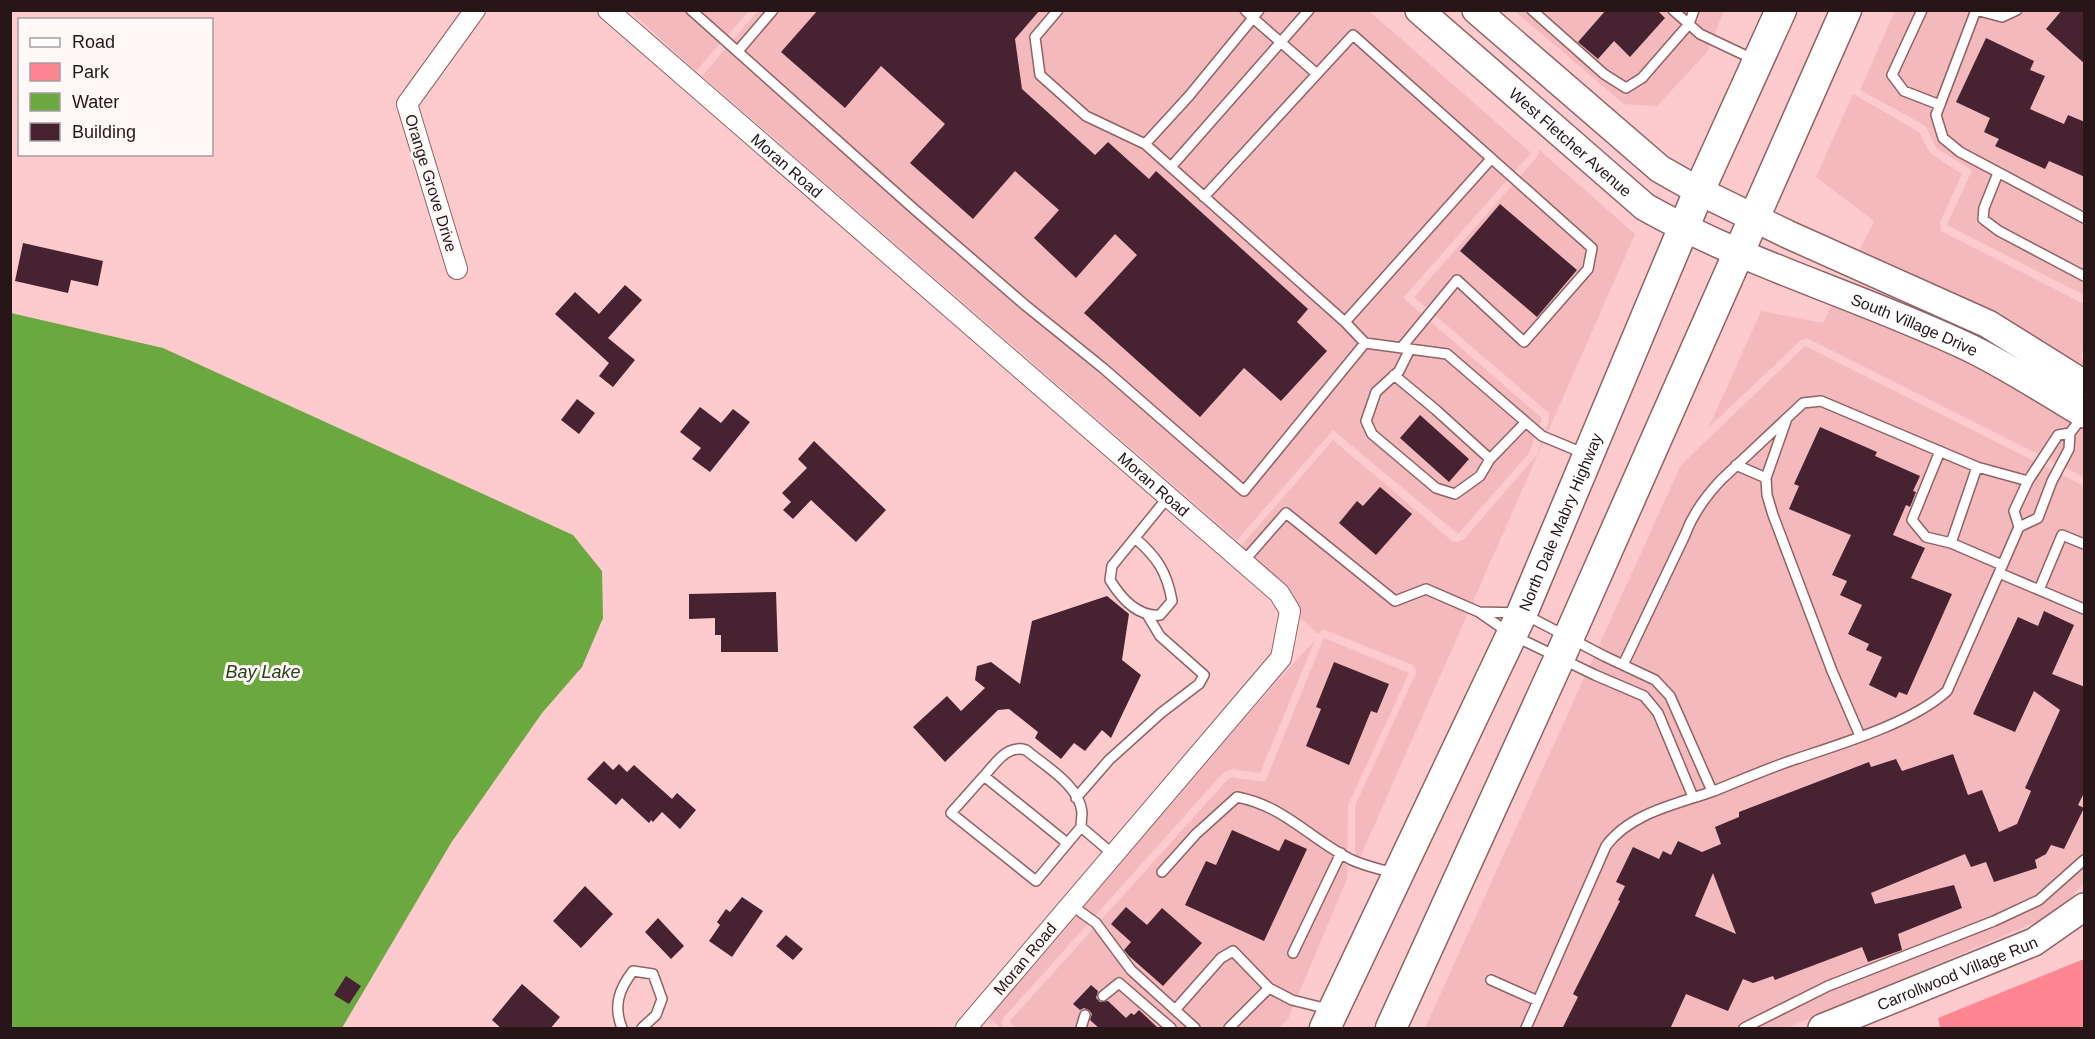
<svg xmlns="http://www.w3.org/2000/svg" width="2095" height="1039" font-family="Arial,sans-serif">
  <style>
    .built { fill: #f3b9bd }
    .green { fill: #fe8693 }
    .water { fill: #6ba840 }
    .building { fill: #472332; fill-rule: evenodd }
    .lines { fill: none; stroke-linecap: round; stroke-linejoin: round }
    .lane-casing { stroke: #8f6265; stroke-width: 12 }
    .street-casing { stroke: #8f6265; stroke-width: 22 }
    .secondary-casing { stroke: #8f6265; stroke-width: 30 }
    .primary-casing { stroke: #8f6265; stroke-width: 33 }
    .lane { stroke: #fff; stroke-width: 9 }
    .street { stroke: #fff; stroke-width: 20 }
    .secondary { stroke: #fff; stroke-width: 27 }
    .primary { stroke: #fff; stroke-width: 30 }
    .labels { text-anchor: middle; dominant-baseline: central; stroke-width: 6; stroke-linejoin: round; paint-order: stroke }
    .street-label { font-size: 16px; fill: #271517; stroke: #fef8f8 }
    .water-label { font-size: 18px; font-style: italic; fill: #274016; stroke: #fef8f8 }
  </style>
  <rect width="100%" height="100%" fill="#fdcacd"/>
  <path class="built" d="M630 11H749L696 71Z
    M758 11H1369L1531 153 1403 298 1542 418 1529 453 1458 534 1333 430 1237 540 702 76Z
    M1515 11H1724L1707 52 1657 106 1624 104Z
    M1895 11H2084V295L1947 225 1972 170 1936 148 1926 126 1860 90Z
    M1853 94 1919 132 1930 153 1962 174 1940 222 1941 231 2084 304V348L2081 357 2084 363V372L1857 255 1874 221 1816 177Z
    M1538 149 1635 234 1355 869V806L1417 671 1413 665 1328 631 1322 630 1318 634 1298 616 1240 547 1333 440 1452 541 1457 542 1464 539 1537 455 1549 420V413L1414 297 1536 158 1539 153Z
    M1834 301 1966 357 2084 426V477L1807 338 1800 341 1709 427 1761 311 1823 323Z
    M1805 346 2084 486V882L2059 912 1787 1028H1425L1681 465Z
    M1324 638 1409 673 1348 805 1347 879 1288 1019 1279 1028H1016L1009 1022 1230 777 1265 782Z
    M1315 640 1260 773 1232 769 1224 772 1004 1017 1002 1022 1003 1028H1001L988 1017 1215 750Z"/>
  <path class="green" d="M2084 959V1028H1940L1938 1018Z"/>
  <path class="water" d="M11 313 163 348 573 535 602 571 603 618 582 667 542 713 451 843 342 1028H11Z"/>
  <path class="building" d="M818 10H1040L1015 39 1022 89 1095 155 1108 142 1149 179 1156 171 1308 309 1297 322 1327 351 1281 401 1244 368 1200 417 1084 313 1137 255 1115 234 1076 278 1034 238 1059 210 1015 171 973 219 910 163 945 124 881 66 845 108 781 52Z
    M1606 10H1657L1665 18 1630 57 1614 41 1598 59 1578 42Z
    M2062 10H2085V64L2046 29Z
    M1986 38 2034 61 2030 70 2045 76 2030 109 2064 124 2068 115 2085 122V177L2049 161 2045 169 1995 146 1999 139 1984 132 1990 118 1956 102Z
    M1500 204 1577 270 1537 317 1460 251Z
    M23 243 103 261 98 286 71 280 68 293 15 281Z
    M625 285 642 300 608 338 635 360 613 387 599 376 609 363 555 314 575 292 599 314Z
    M577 399 595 413 579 434 561 420Z
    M700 407 721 423 733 409 750 422 710 472 692 459 701 448 680 432Z
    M1420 415 1469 459 1449 482 1400 438Z
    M1820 427 1877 452 1875 456 1920 476 1913 491 1916 492 1910 507 1906 505 1893 535 1925 548 1911 578 1952 594 1907 695 1899 692 1896 698 1869 685 1882 657 1866 650 1869 644 1848 634 1862 605 1840 595 1847 581 1832 575 1851 535 1789 509 1799 486 1794 484Z
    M814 441 886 510 856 542 811 500 793 519 783 510 791 502 782 493 807 468 798 459Z
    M1380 487 1412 514 1376 555 1339 523 1357 501 1363 506Z
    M776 592 778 652H721V635H715V618L689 619V594Z
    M1107 596 1129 614 1122 660 1141 675 1111 738 1102 730 1085 751 1074 743 1061 759 1035 738 1038 732 1009 709 998 710 945 762 913 727 947 696 961 711 985 688 975 680 977 666 991 662 1020 684 1032 621Z
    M2044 611 2074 625 2052 674 2085 687V791L2078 805 2084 808 2064 849 2051 845 2046 854 2035 860 2037 868 1994 882 1986 862 1971 867 1965 854 1871 893 1875 904 1954 885 1962 908 1898 934 1902 950 1868 962 1862 947 1775 980 1773 976 1753 983 1743 979 1728 1011 1686 994 1670 1029H1562L1578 997 1573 994 1620 901 1618 900 1625 886 1616 882 1633 847 1659 859 1663 851 1671 855 1678 841 1702 852 1721 844 1715 827 1739 817V812L1869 762 1871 767 1896 759 1902 771 1953 754 1968 795 1982 790 1999 832 2017 824 2031 791 2025 788 2060 710 2034 691 2015 732 1973 714 2018 617 2038 626ZM1713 873 1736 934 1695 916Z
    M1334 662 1389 684 1377 713 1371 711 1349 765 1306 746 1321 709 1316 707Z
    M604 761 613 770 619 764 627 772 634 765 672 799 677 793 696 810 680 829 662 812 653 822 651 820 649 823 622 798 616 805 587 779Z
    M1232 830 1279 851 1285 839 1307 849 1264 941 1185 905 1206 861 1216 865Z
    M585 886 613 914 581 948 553 921Z
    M742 897 763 911 732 957 709 941 720 925 717 922 726 909 730 912Z
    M1126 907 1147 925 1162 908 1202 943 1163 986 1129 956 1124 950 1131 942 1111 924Z
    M658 918 684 946 671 959 645 932Z
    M786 935 803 949 793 960 776 946Z
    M346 976 361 986 349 1004 334 995Z
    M522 984 560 1017 550 1029H502L492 1020Z
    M1091 985 1098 991 1096 998 1100 1002 1108 1001 1126 1018 1131 1013 1134 1015 1139 1010 1159 1029H1100L1090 1020 1092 1014 1089 1010 1084 1008 1080 1010 1073 1004Z"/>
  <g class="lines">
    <g class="lane-casing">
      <path id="lane" d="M691 10 914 209 1025 305 1103 368 1244 491 1365 343
        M1058 10 1035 37 1040 75 1086 116 1145 144 1345 322 1365 343 1447 354 1542 436 1583 453
        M1259 10 1253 18 1317 74 1353 35 1592 248 1588 269 1524 342 1457 280 1401 348
        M1532 10 1604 74 1626 88 1642 78 1689 24 1694 10
        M1673 10 1700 34 1755 60
        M1922 10 1892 75 1904 91 1940 105
        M2017 10 2002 17 1976 10 1936 115 1943 138 1960 152 2084 218
        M738 51 773 10
        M1145 144 1189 96 1253 18 1245 10
        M1171 167 1309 10
        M1998 173 1984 208 1983 219 1999 231 2084 276
        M1204 197 1317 74
        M1345 322 1491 159
        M1410 349 1399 371 1376 392 1366 421 1372 434 1436 488 1455 494 1480 476 1490 459 1526 422
        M1394 375 1436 410 1490 459
        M2083 416 2070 433 2069 449 2052 481 2038 518 2019 527 1999 573 2084 609
        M1786 421 1766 478 1767 495 1773 515 1832 671 1860 736
        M1940 451 1912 520 1926 537 1951 543
        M1736 465 1766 478
        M1977 467 2028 481
        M2019 527 2014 511 2028 481 2058 435 2070 433
        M1135 538C1157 557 1167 572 1172 601L1160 615C1138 617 1121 598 1110 580L1112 566 1168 497
        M1243 562 1286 513 1395 601 1426 589 1479 612
        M2039 590 2062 535 2084 544
        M1623 665 1685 535C1693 513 1705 497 1721 480L1803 403 1821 401 1977 467 1951 543 2002 565
        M984 776C996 763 1007 744 1026 750 1045 766 1079 785 1082 812 1082 817 1081 822 1081 827
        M1693 797 1658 713 1644 696 1595 675 1512 635 1479 612 1522 613 1604 656 1655 680 1670 696 1712 791
        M1076 798 1109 760 1161 713 1199 684 1204 675 1160 636 1148 616
        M1067 843 984 776 951 813 1036 881 1081 827 1114 855
        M1162 872 1196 834 1237 797C1285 806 1311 840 1352 860 1365 866 1380 869 1393 873
        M1071 905 1096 923 1131 970 1195 1028
        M1293 953 1341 853
        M1491 980 1538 1001
        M1103 996 1119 983 1171 1028
        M1175 1010 1221 958 1233 951 1269 988 1292 1000 1328 1009
        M622 1028C613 1006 619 989 633 971L653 974 662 999 656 1015 642 1028
        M1081 1028 1085 1015
        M1229 1028 1269 988
        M1526 1028 1606 846C1630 813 1677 804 1714 791 1739 781 1764 770 1790 761 1837 745 1911 724 1947 691L1999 573
        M1744 1028 1828 986 1994 921 2039 900 2084 860"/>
    </g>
    <g class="street-casing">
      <g id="street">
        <path id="s1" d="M608 10 1279 593 1290 611 1281 658 966 1028"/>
        <path d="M457 269 407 104 475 10"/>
      </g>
    </g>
    <g class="secondary-casing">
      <g id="secondary">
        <path id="s2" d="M1419 10 1645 207C1748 265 1863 297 1970 348 2009 367 2047 392 2084 414"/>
        <path d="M1476 10 1660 169 1699 191 1787 234 1988 324 2084 384"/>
        <path id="s3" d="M1822 1028 2034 942 2084 907"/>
      </g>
    </g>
    <g class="primary-casing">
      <g id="primary">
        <path id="s4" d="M1325 1028 1522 613 1699 191 1781 10"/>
        <path d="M1391 1028 1560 657 1846 10"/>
      </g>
    </g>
    <use href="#lane" class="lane"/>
    <use href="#street" class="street"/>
    <use href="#secondary" class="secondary"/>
    <use href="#primary" class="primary"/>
  </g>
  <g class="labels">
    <g class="street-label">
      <text stroke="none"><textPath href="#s2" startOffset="201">West Fletcher Avenue</textPath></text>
      <text stroke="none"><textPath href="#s1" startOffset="237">Moran Road</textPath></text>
      <text transform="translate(431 183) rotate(73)">Orange Grove Drive</text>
      <text stroke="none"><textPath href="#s2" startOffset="594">South Village Drive</textPath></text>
      <text stroke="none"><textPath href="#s1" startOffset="723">Moran Road</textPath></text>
      <text stroke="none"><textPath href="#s4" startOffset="558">North Dale Mabry Highway</textPath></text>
      <text transform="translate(1025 959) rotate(-50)">Moran Road</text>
      <text stroke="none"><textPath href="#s3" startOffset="146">Carrollwood Village Run</textPath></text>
    </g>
    <g class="water-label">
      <text x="263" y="672">Bay Lake</text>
    </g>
  </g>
  <rect width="2095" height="1039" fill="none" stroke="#271517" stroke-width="24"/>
  <rect x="18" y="18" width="195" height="138" fill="#fef8f8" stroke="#a89d9e" stroke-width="1.5"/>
  <rect x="30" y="38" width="30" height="9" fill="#ffffff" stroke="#a89d9e" stroke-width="1.5"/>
  <text x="72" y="48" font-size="18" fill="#271517">Road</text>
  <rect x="30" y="63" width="30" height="18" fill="#fe8693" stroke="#a89d9e" stroke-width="1.5"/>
  <text x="72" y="78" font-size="18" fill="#271517">Park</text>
  <rect x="30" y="93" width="30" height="18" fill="#6ba840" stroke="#a89d9e" stroke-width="1.5"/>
  <text x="72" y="108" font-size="18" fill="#271517">Water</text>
  <rect x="30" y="123" width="30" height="18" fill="#472332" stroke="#a89d9e" stroke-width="1.5"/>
  <text x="72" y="138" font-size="18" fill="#271517">Building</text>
</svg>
